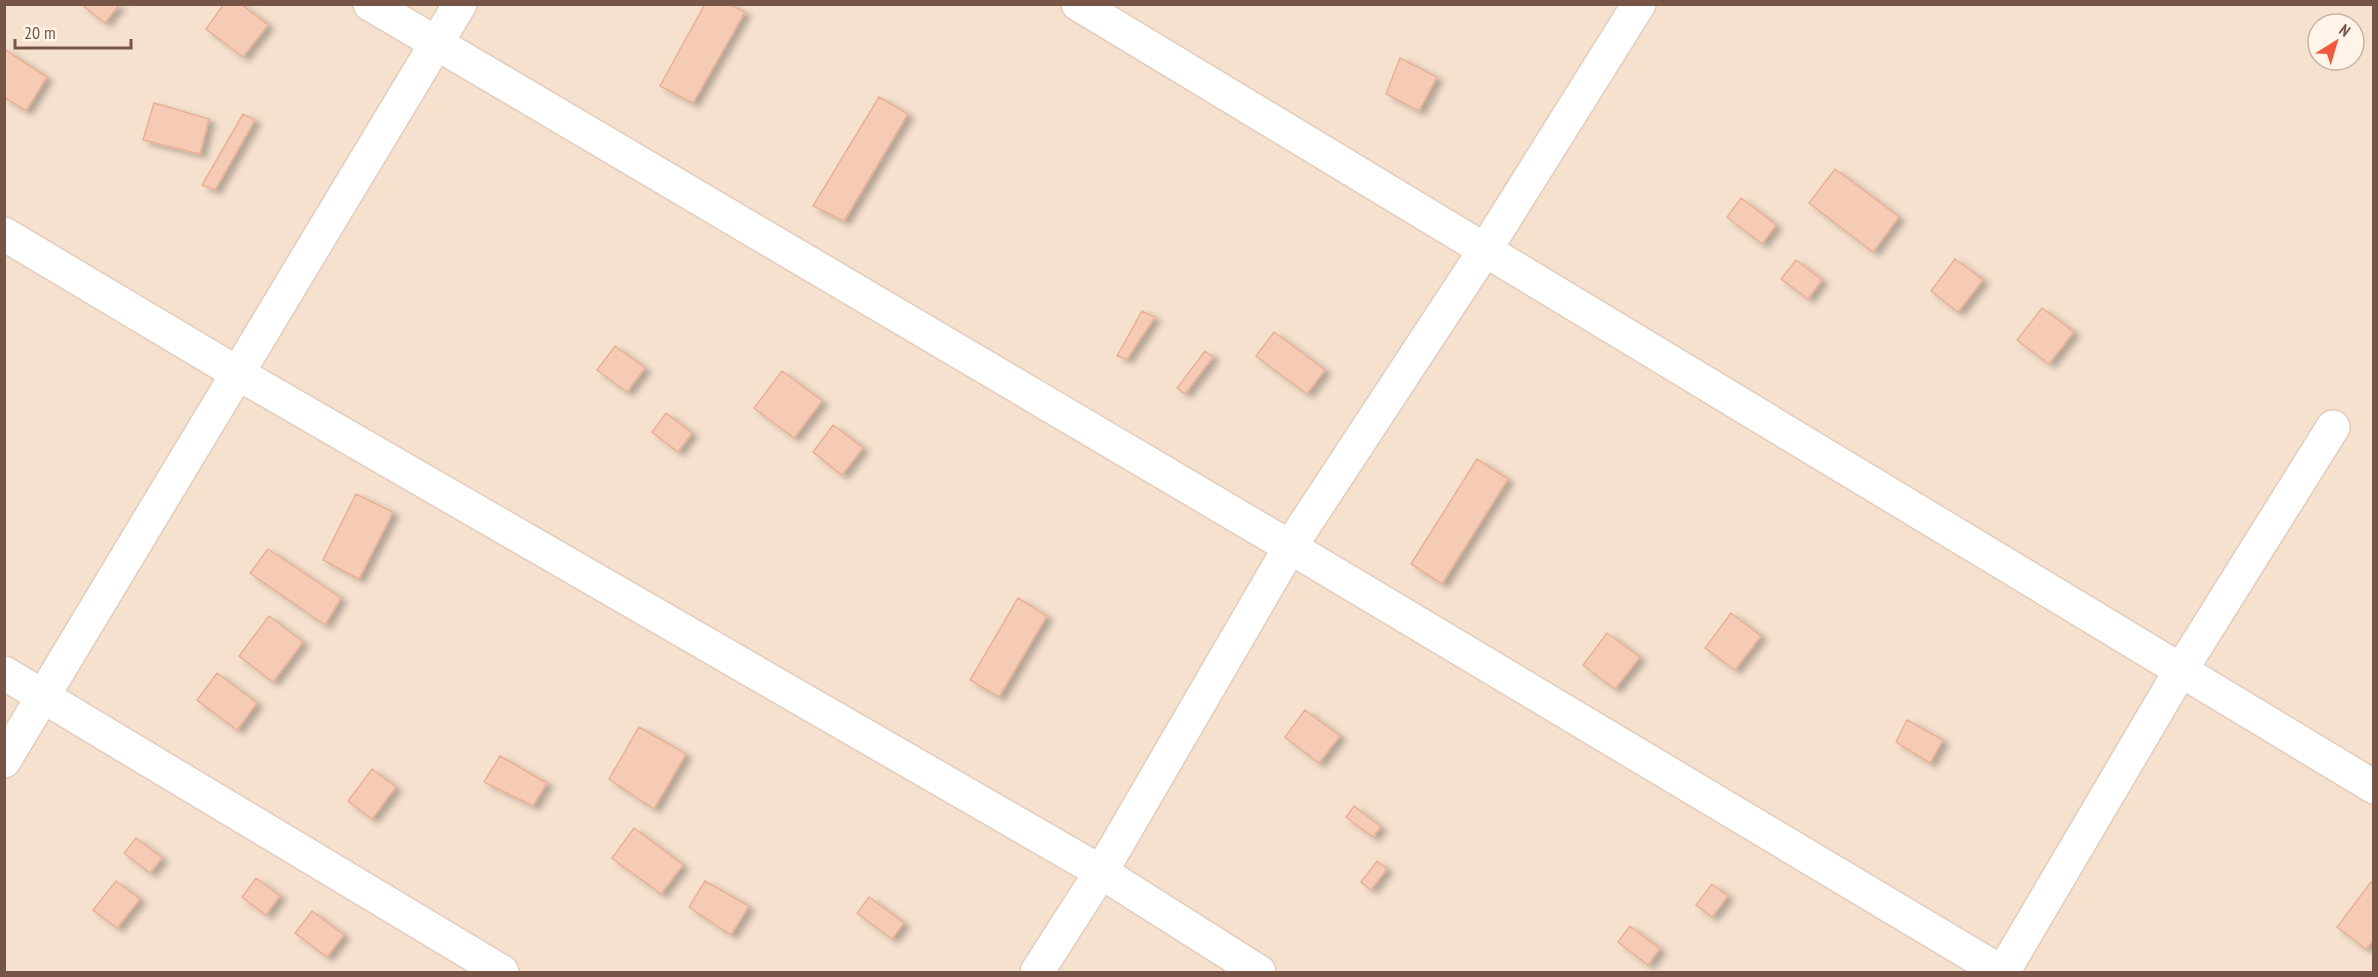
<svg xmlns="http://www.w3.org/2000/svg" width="2378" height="977" font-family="'PT Sans Narrow',sans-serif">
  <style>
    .residential { fill: #f6e1ce; fill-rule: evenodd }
    .building { fill: #f5cbb6; stroke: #e8b095; stroke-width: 1.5; filter: url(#shadow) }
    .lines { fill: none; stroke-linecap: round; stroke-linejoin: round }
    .minor-casing { stroke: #e2ccbc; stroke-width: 36 }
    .minor { stroke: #fff; stroke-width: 33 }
  </style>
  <defs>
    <filter id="shadow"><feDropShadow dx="6" dy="4" stdDeviation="3" flood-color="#0004"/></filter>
  </defs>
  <rect width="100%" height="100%" fill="#fef0e0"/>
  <path class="residential" d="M5 5H2373V972H5ZM2318 24H2354V60H2318Z"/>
  <path class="building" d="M81 4H119V5L105 23Z
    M224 4H241L268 25 243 57 206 29Z
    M705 4H729L745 12 693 103 660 86Z
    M4 49 47 77 26 111 4 97Z
    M1400 58 1437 77 1419 111 1386 94Z
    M879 97 908 114 844 221 813 206Z
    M154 103 209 119 200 154 143 140Z
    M243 114 255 120 215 190 202 185Z
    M1835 169 1899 217 1873 252 1809 203Z
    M1741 198 1776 225 1762 244 1727 217Z
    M1955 259 1983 280 1958 312 1931 291Z
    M1796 260 1822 280 1808 299 1781 279Z
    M2042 308 2074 332 2049 364 2017 340Z
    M1142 311 1155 317 1127 359 1117 356Z
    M1274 332 1325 370 1307 394 1256 356Z
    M615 346 645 368 627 392 597 370Z
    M1205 351 1213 357 1185 394 1177 388Z
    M782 371 822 401 794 438 754 408Z
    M666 413 692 433 678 452 652 432Z
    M833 425 863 448 842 475 813 452Z
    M1477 459 1508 479 1442 584 1411 564Z
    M356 494 393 512 359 579 323 560Z
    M268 549 341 598 325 625 250 573Z
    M1018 598 1047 616 999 697 970 680Z
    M1731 613 1761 636 1735 670 1705 648Z
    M269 616 303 642 273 682 239 656Z
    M1607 633 1640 657 1615 689 1583 665Z
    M217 673 257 703 237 730 197 700Z
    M1305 710 1340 736 1319 763 1285 737Z
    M1907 720 1943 740 1930 763 1896 742Z
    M639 727 686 754 654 809 609 779Z
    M500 756 547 783 533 806 484 782Z
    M372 769 396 787 372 819 348 801Z
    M1354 806 1381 827 1373 837 1346 817Z
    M634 828 683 865 661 894 612 858Z
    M136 838 162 858 150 873 124 853Z
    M1377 861 1387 869 1371 890 1361 882Z
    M256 878 280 896 266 915 242 897Z
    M116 881 140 899 117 928 93 910Z
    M705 881 749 906 731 935 689 907Z
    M2371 882 2374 884V940L2366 949 2337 927Z
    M1712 884 1728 896 1712 917 1696 905Z
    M869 897 904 923 892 939 857 913Z
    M312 911 344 935 327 957 295 933Z
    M1630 926 1660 949 1648 965 1618 942Z"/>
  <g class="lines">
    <g class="minor-casing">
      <path id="minor" d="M370 4 1290 547 2001 972
        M1078 4 2374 787
        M4 234 237 373 1101 872 1259 972
        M4 673 502 972
        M4 761 460 4
        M1037 972 1101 872 1290 547 1485 250 1639 4
        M2003 972 2181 670 2333 427"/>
    </g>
    <use href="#minor" class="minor"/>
  </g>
  <rect width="2378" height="977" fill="none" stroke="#765446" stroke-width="12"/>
  <g transform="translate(2336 42) rotate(37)"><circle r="28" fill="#fff4e8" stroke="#c8b4a7" stroke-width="1.5"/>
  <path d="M0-4.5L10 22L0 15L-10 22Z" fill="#f0593d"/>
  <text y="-9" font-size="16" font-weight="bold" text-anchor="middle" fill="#765446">N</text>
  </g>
  <path d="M15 39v9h116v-9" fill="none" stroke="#765446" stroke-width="3"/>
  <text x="24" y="39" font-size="18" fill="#765446" stroke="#fff4e8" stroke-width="4.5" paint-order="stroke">20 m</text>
</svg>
